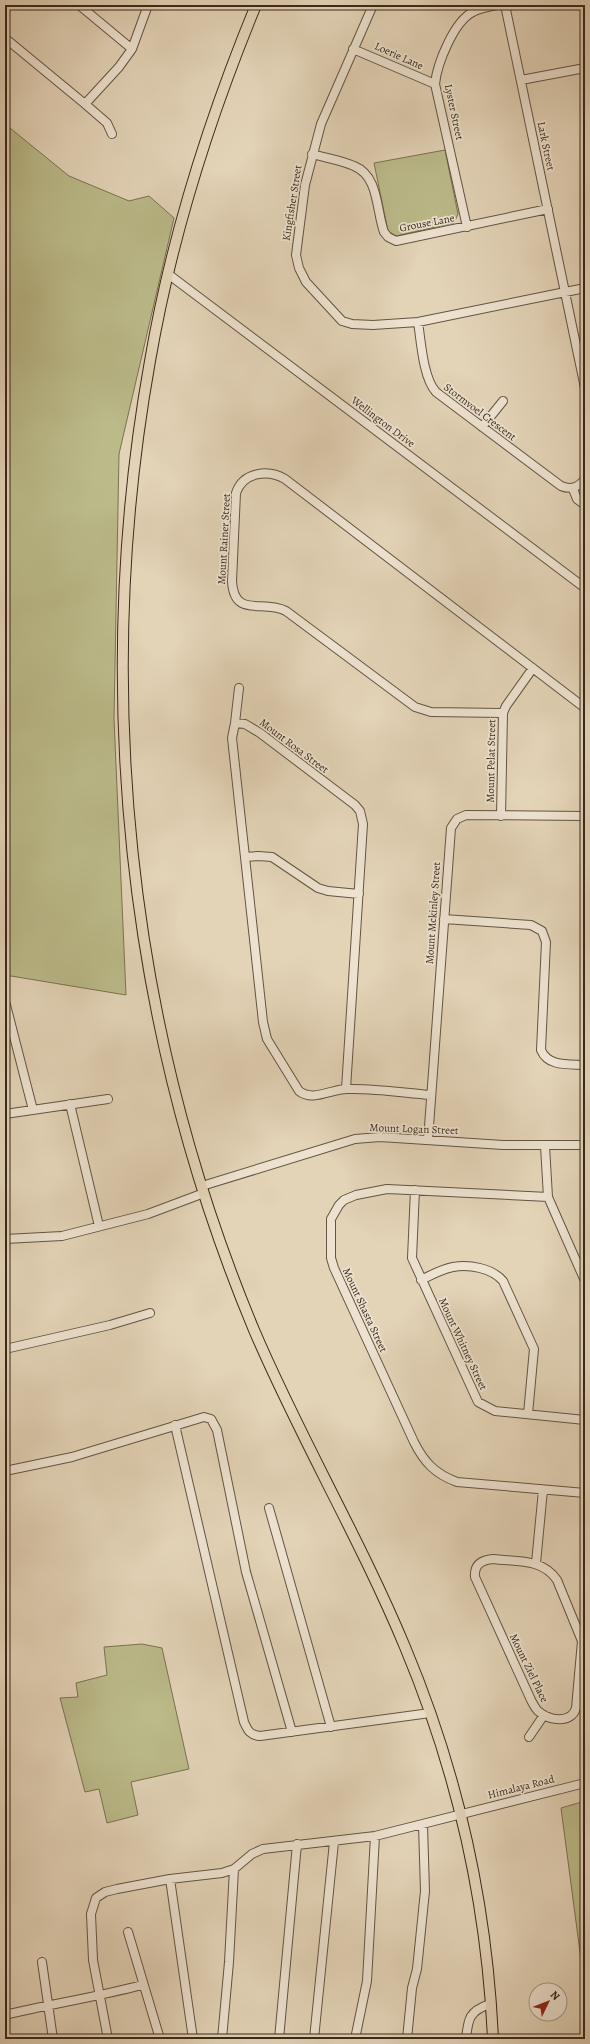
<svg xmlns="http://www.w3.org/2000/svg" width="590" height="2044" font-family="Alegreya,serif">
  <style>
    .green { fill: #bbba89; stroke: #7a7252 }
    .lines { fill: none; stroke-linecap: round; stroke-linejoin: round }
    .minor-casing { stroke: #645441; stroke-width: 10 }
    .major-casing { stroke: #3a291a; stroke-width: 12 }
    .minor { stroke: #ede2d0; stroke-width: 8 }
    .major { stroke: #e3d3b7; stroke-width: 10 }
    .labels { text-anchor: middle; dominant-baseline: central; stroke-width: 3.5; stroke-linejoin: round; paint-order: stroke }
    .street-label { font-size: 11px; fill: #3a291a; stroke: #ede2d0 }
  </style>
  <rect width="100%" height="100%" fill="#e3d3b7"/>
  <filter id="stains"><feTurbulence type="fractalNoise" baseFrequency=".005" numOctaves="4"/><feColorMatrix values="0 0 0 0 .2 0 0 0 0 .09 0 0 0 0 .02 0 0 0 .5 -.17"/></filter>
  <radialGradient id="worn" r=".72"><stop offset=".6" stop-color="#630" stop-opacity="0"/><stop offset="1" stop-color="#630" stop-opacity=".3"/></radialGradient>
  <path class="green" d="M5 124 69 176 129 201 149 196 174 218 119 454 114 719 126 995 5 975Z
    M445 150 458 214 454 223 396 236 388 231 374 163Z
    M142 1644 162 1648 189 1769 131 1782 138 1815 107 1823 99 1789 85 1792 60 1698 78 1697 76 1683 107 1675 104 1647Z
    M585 1801V1990L561 1808Z"/>
  <g class="lines">
    <g class="minor-casing">
      <path id="minor" d="M79 5 132 49
        M373 5 321 124 305 185 296 255 299 268 306 282 342 321 352 324 373 325 418 322 585 288
        M505 5 585 388
        M5 38 85 104 119 67 132 49 148 5
        M353 49 435 84
        M521 80 585 68
        M85 104 107 123 112 134
        M312 154C326 158 341 160 354 166 379 176 376 210 384 232L388 237 396 241 548 209
        M467 227 435 84C437 64 454 21 473 12 480 8 489 7 497 5
        M168 274 585 588
        M418 322C421 341 423 378 436 392L561 486C571 490 578 488 585 479
        M482 427 503 401
        M573 489 577 499 585 505
        M503 713 431 712 415 707 286 611C263 599 234 619 232 581L236 493C243 472 268 469 285 479L585 708
        M235 723 239 688
        M501 816 503 713 506 706 533 668
        M245 857 258 856 272 857 318 888 328 891 359 894
        M444 919 531 925 542 931 546 942 541 1050C548 1067 569 1064 585 1065
        M6 1005 33 1110
        M346 1089 363 824 360 811 355 805 260 733 245 724 235 723 232 738 263 1022 267 1039 299 1091C313 1102 331 1089 347 1089 375 1088 404 1093 431 1095
        M70 1104 99 1226
        M5 1114 108 1099
        M428 1140 451 828 457 819 466 815 585 816
        M545 1146 548 1197 387 1189 356 1195 344 1200 339 1205 331 1219V1258L334 1268 414 1442C424 1462 435 1474 457 1482L585 1493
        M202 1186 355 1139 380 1137 503 1145H585
        M415 1190 412 1258 478 1402 495 1411 585 1420
        M548 1197 585 1281
        M5 1239 62 1236 148 1214 204 1193
        M421 1280C431 1275 442 1269 453 1267 469 1264 492 1268 503 1281L534 1349 528 1414
        M5 1349 110 1325 150 1313
        M175 1425 244 1722C248 1731 250 1735 260 1736L430 1713
        M5 1471 72 1457 204 1417 211 1419 217 1430 246 1572 292 1732
        M269 1508 331 1727
        M493 1559C517 1562 542 1558 557 1580L582 1641 576 1708C571 1725 548 1720 538 1711 535 1708 533 1704 531 1700L475 1577C474 1565 481 1560 493 1559Z
        M536 1563 543 1490
        M529 1737 544 1715
        M170 1879 193 2039
        M128 1932 160 2039
        M42 1962 53 2039
        M5 2015C51 2004 97 1997 142 1985
        M108 2039 93 1960 91 1914 96 1898 105 1892 117 1889 170 1879 222 1873 234 1869 252 1854 263 1849 375 1836 585 1783
        M222 2039 229 1962 234 1869
        M279 2039 297 1844
        M314 2039 334 1842
        M355 2039 367 1981 375 1836
        M407 2039 412 1988 417 1969 425 1891 423 1825
        M466 2039C468 2019 469 2011 490 2004"/>
    </g>
    <g class="major-casing">
      <path id="major" d="M256 5C209 119 171 239 150 361 92 685 127 1026 254 1330 300 1438 360 1539 405 1647 457 1771 487 1904 493 2039"/>
    </g>
    <use href="#minor" class="minor"/>
    <use href="#major" class="major"/>
  </g>
  <g class="labels">
    <g class="street-label">
      <text transform="translate(399 56) rotate(24)">Loerie Lane</text>
      <text transform="translate(454 112) rotate(78)">Lyster Street</text>
      <text transform="translate(546 146) rotate(78)">Lark Street</text>
      <text transform="translate(292 203) rotate(-81)">Kingfisher Street</text>
      <text transform="translate(427 223) rotate(-11)">Grouse Lane</text>
      <text transform="translate(480 412) rotate(37)">Stormvoel Crescent</text>
      <text transform="translate(383 422) rotate(37)">Wellington Drive</text>
      <text transform="translate(224 539) rotate(-87)">Mount Rainer Street</text>
      <text transform="translate(294 746) rotate(37)">Mount Rosa Street</text>
      <text transform="translate(491 761) rotate(-89)">Mount Pelat Street</text>
      <text transform="translate(433 913) rotate(-86)">Mount Mckinley Street</text>
      <text transform="translate(414 1129) rotate(2)">Mount Logan Street</text>
      <text transform="translate(365 1310) rotate(65)">Mount Shasta Street</text>
      <text transform="translate(463 1344) rotate(65)">Mount Whitney Street</text>
      <text transform="translate(529 1668) rotate(64)">Mount Ziel Place</text>
      <text transform="translate(521 1787) rotate(-14)">Himalaya Road</text>
    </g>
  </g>
  <rect width="590" height="2044" fill="none" stroke="#e3d3b7" stroke-width="20"/>
  <rect x="6" y="6" width="578" height="2032" fill="none" stroke="#3a291a" stroke-width="2"/>
  <rect x="10" y="10" width="570" height="2024" fill="none" stroke="#3a291a"/>
  <g transform="translate(548 2002) rotate(47)"><circle r="19" fill="#ede2d0" stroke="#a59887"/>
  <path d="M0-3L7 15L0 10L-7 15Z" fill="#8f2418"/>
  <text y="-6" font-size="11" font-weight="bold" text-anchor="middle" fill="#3a291a">N</text>
  </g>
  <rect width="100%" height="100%" filter="url(#stains)"/>
  <rect width="100%" height="100%" fill="url(#worn)"/>
</svg>
